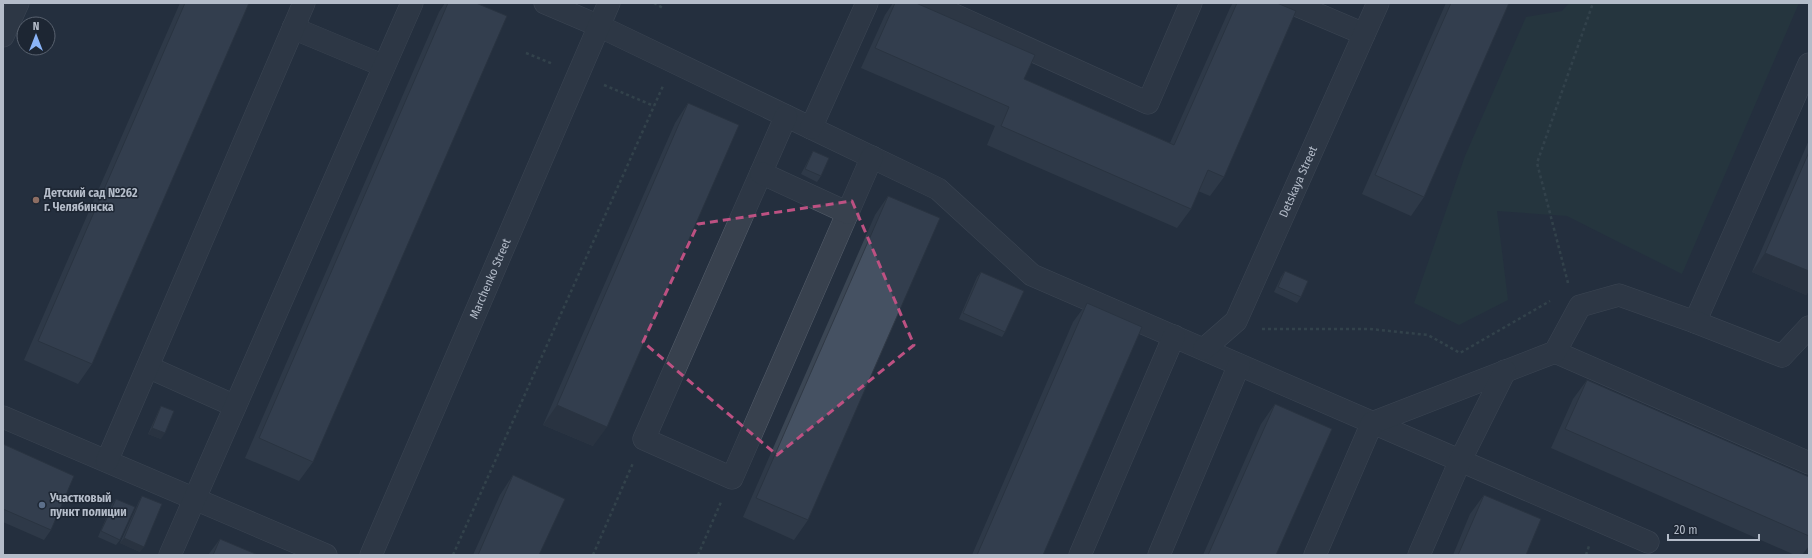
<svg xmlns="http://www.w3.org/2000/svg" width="1812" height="558" font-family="'Fira Sans Condensed',sans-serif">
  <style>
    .green { fill: #263c3f }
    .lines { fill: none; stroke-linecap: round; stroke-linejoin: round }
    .minor-casing { stroke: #565f6c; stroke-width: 23 }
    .path { stroke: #44595c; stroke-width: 2.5; stroke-dasharray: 3 3; stroke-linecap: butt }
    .minor { stroke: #38414e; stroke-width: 22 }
    .wall { fill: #3b4654 }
    .shaded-wall { fill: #303945 }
    .building { fill: #455162; stroke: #303945 }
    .marked { fill: none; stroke: #bd5182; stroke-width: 3; stroke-dasharray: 8 5; stroke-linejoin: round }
    .education-dot { fill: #8d6e63; stroke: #1d2633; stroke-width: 1.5 }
    .service-dot { fill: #5c6f8a; stroke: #1d2633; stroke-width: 1.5 }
    .labels { text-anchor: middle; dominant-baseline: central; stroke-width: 3; stroke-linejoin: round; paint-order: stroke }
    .street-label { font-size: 12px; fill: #b4bcc9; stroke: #1d2633 }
    .poi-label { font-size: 12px; font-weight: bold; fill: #b4bcc9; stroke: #1d2633; text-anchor: start }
  </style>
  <rect width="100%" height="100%" fill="#242f3e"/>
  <path class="green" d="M1569 3H1799L1682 274 1567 216 1497 211 1508 300 1459 325 1414 303 1465 156 1526 17 1562 11Z"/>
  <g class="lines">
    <g class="minor-casing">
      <g id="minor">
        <path d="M545 3 599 26 938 189 1032 275 1648 542"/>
        <path d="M928 3 1148 103 1191 3"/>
        <path d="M1291 3 1364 34"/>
        <path d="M293 28 384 66"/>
        <path d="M3 36 18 3"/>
        <path d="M786 116 644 439 732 478 872 157"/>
        <path d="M811 128 867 3"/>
        <path d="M761 173 848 213"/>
        <path d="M1695 322 1809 64"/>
        <path id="s1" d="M1204 349 1236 321 1378 3"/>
        <path d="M1555 352 1809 463"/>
        <path d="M148 367 235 406"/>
        <path d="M3 417 326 555"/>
        <path d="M107 461 304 3"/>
        <path d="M170 555 412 3"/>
        <path id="s2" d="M371 555 609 3"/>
        <path d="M1080 555 1174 336"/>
        <path d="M1159 555 1239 365"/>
        <path d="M1315 555 1372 423 1555 352 1580 306 1619 295 1695 322 1782 356 1809 327"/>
        <path d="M1419 555 1460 461 1505 371"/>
      </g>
    </g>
    <path class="path" d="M654 3 663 8
      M526 53 553 64
      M604 85 654 106
      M1568 283 1537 163 1593 3
      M1262 329H1370L1428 335 1460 353 1550 301
      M453 555 663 86
      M593 555 633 463
      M698 555 721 502
      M1586 555 1589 546"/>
    <use href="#minor" class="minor"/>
  </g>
  <path class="wall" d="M180 3H249L92 364 78 384 24 360Z
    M445 3H476L313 462 299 481 245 458 439 12Z
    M893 3H916L1024 79 1170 143 1230 8 1233 3H1277L1224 177 1210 196 1198 191 1191 209 1177 228 987 145 995 126 861 68 885 15Z
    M1446 3H1509L1424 197 1411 216 1362 194Z
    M688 103 593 446 543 425 675 123Z
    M1809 140V291L1806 295 1752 272Z
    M813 151 821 176 817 182 801 174 810 157Z
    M888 196 808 520 794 540 743 517 875 215Z
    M1285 271 1301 297 1297 303 1274 292 1281 277Z
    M981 272 1005 332 1002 337 959 319 977 277Z
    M1087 303 1043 555H972L1073 322Z
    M1587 380 1809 477V546L1802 555H1795L1551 448 1573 399Z
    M1275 404 1276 555H1203L1261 424Z
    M161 406V439L148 434 158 412Z
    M3 444 51 530 44 540 3 522Z
    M513 475 539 555H473L500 495Z
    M1484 495 1526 555H1453L1470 514Z
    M142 496 140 552 120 543 139 501Z
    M116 499 120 540 116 545 98 537 112 504Z
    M220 539 258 555H208Z"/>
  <path class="shaded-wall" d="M1765 253 1809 271V291L1806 295 1752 272Z
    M557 405 607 427 593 446 543 425Z
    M152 428 165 433 161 439 148 434Z
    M124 538 144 547 140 552 120 543Z"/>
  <path class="building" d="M185 3H249L92 364 38 341Z
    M448 3H476L507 16 313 462 259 438Z
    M895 3H916L1035 55 1024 79 1174 145 1237 3H1277L1296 11 1224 177 1208 170 1191 209 1001 126 1009 107 875 48Z
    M1451 3H1509L1424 197 1375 175Z
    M688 103 739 125 607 427 557 405Z
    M813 151 829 158 821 176 805 169Z
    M1809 152V271L1765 253Z
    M888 196 940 218 808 520 756 498Z
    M1285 271 1308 281 1301 297 1278 287Z
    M981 272 1024 291 1005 332 963 313Z
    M1087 303 1142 327 1043 555H977Z
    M1587 380 1809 477V536L1565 429Z
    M1275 404 1332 429 1276 555H1208Z
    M161 406 174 411 165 433 152 428Z
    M3 444 74 476 51 530 3 509Z
    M513 475 565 499 539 555H478Z
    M1484 495 1541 519 1526 555H1458Z
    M142 496 162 504 144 547 124 538Z
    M116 499 135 507 120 540 101 531Z
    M220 539 258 555H213Z"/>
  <path d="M0 0H1812V558H0ZM852 201 914 345 777 455 643 342 698 224Z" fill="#242f3e" fill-opacity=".55" fill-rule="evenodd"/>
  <path class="marked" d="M852 201 914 345 777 455 643 342 698 224Z"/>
  <circle class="education-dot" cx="36" cy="200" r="4"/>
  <circle class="service-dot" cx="42" cy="505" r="4"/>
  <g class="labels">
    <g class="street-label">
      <text stroke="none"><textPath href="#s1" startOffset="195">Detskaya Street</textPath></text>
      <text stroke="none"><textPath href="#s2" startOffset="301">Marchenko Street</textPath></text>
    </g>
    <g class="poi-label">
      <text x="44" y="193">Детский сад №262<tspan x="44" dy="14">г. Челябинска</tspan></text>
      <text x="50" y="498">Участковый<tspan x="50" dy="14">пункт полиции</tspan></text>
    </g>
  </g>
  <rect width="1812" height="558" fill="none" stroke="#b4bcc9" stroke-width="8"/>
  <g transform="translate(36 36)"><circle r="19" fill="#1d2633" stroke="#59626f"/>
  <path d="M0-3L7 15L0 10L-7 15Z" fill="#8ab4f8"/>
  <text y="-6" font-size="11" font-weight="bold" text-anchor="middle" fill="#b4bcc9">N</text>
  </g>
  <path d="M1668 534v6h91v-6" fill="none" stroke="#b4bcc9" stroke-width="2"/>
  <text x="1674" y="534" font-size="12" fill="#b4bcc9" stroke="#1d2633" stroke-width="3" paint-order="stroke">20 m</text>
</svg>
